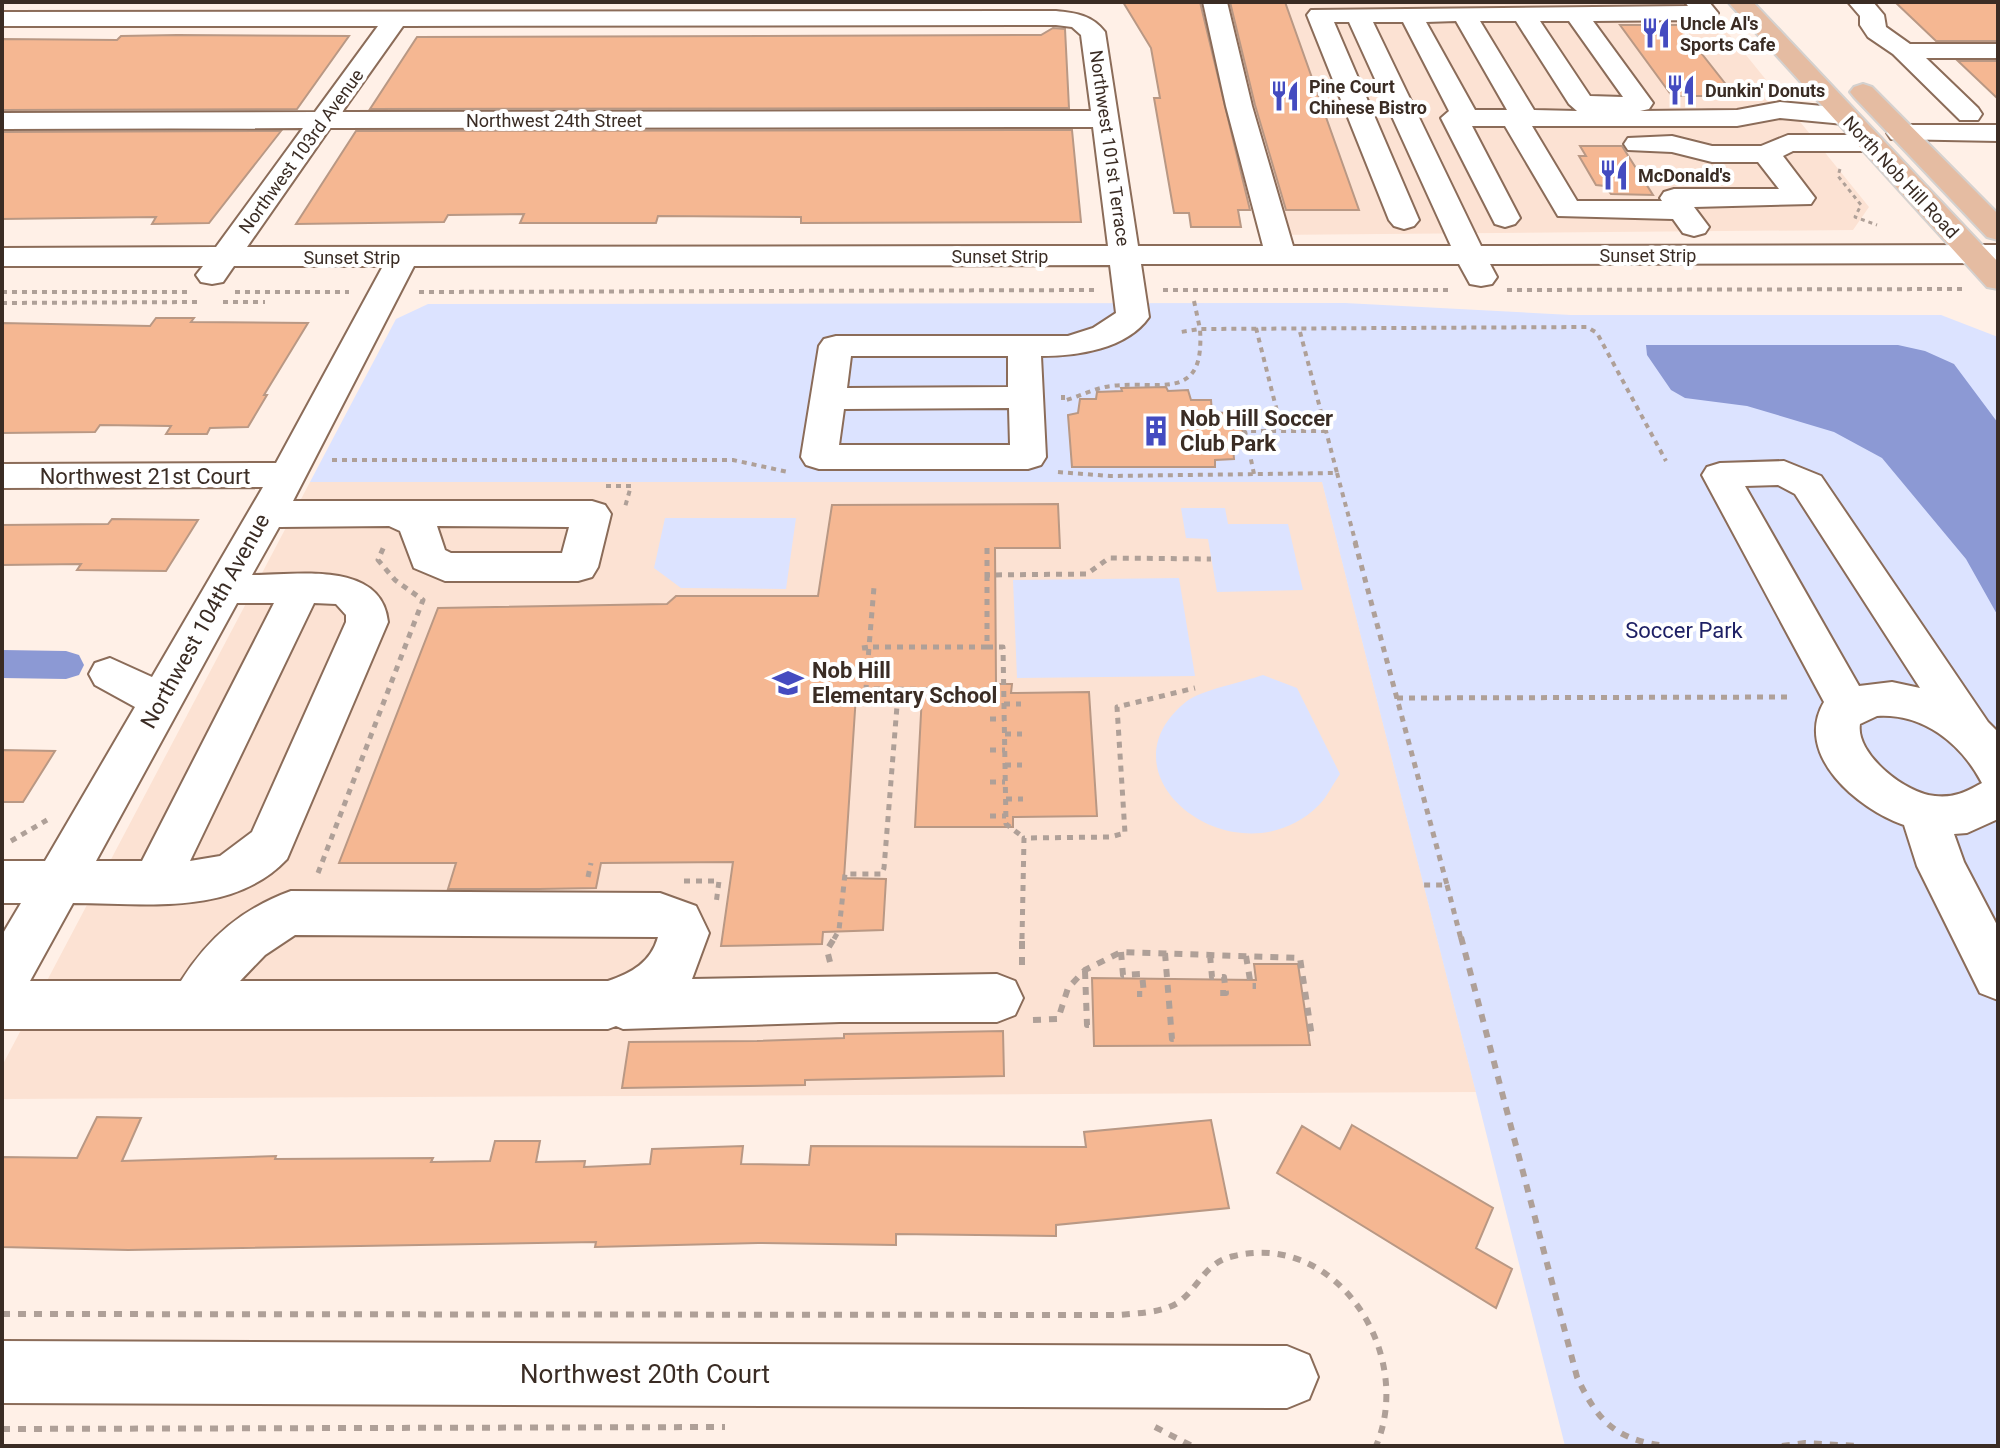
<svg xmlns="http://www.w3.org/2000/svg" width="2000" height="1448" font-family="Roboto,sans-serif">
  <style>
    .built { fill: #fce2d3 }
    .green { fill: #dce3ff }
    .water { fill: #8c99d4 }
    .lines { fill: none; stroke-linecap: round; stroke-linejoin: round }
    .canal { fill: #8c99d4; fill-rule: evenodd }
    .building { fill: #f5b792; stroke: #b99884; stroke-width: 2 }
    .minor-casing { stroke: #8b6c59; stroke-width: 4 }
    .major-casing { stroke: #d4d1cf; stroke-width: 4 }
    .path-far3 { stroke: #afa098; stroke-width: 3; stroke-dasharray: 4 4; stroke-linecap: butt }
    .path-far2 { stroke: #afa098; stroke-width: 4; stroke-dasharray: 5 5; stroke-linecap: butt }
    .path-far1 { stroke: #afa098; stroke-width: 5; stroke-dasharray: 6 6; stroke-linecap: butt }
    .path { stroke: #afa098; stroke-width: 6; stroke-dasharray: 8 8; stroke-linecap: butt }
    .minor { fill: #fff; fill-rule: evenodd }
    .major { fill: #e5bca2; fill-rule: evenodd }
    .labels { text-anchor: middle; dominant-baseline: central; stroke-width: 8; stroke-linejoin: round; paint-order: stroke }
    .far-poi-label { font-size: 18px; font-weight: bold; fill: #3a2c24; stroke: #fff; text-anchor: start }
    .far-street-label { font-size: 18px; fill: #3a2c24; stroke: #fff }
    .poi-label { font-size: 22px; font-weight: bold; fill: #3a2c24; stroke: #fff; text-anchor: start }
    .street-label { font-size: 22px; fill: #3a2c24; stroke: #fff }
    .park-label { font-size: 22px; fill: #1d1f64; stroke: #fff }
    .near-street-label { font-size: 26px; fill: #3a2c24; stroke: #fff }
  </style>
  <rect width="100%" height="100%" fill="#fff0e7"/>
  <path class="built" d="M1207 2H1703L1869 207 1853 230 1260 235Z
    M1322 481 1476 1092 2 1099V1066L310 482Z"/>
  <path class="green" d="M1345 303 1571 315H1941L1998 337V1446H1565L1322 482H310L396 319 428 304Z
    M1181 508H1225L1228 524H1288L1303 590 1217 592 1208 539 1186 538Z
    M665 518H796L786 589 681 588 654 568Z
    M1179 578 1195 676 1017 678 1013 580Z
    M1263 675 1297 688 1340 774C1333 784 1327 797 1319 805 1238 886 1092 776 1187 701 1202 690 1243 682 1263 675Z"/>
  <path class="water" d="M1646 345H1898L1925 351 1954 364 1998 423V616L1966 559 1882 458 1834 432 1747 406 1685 398 1671 390 1647 355Z"/>
  <g class="lines">
    <path class="canal" d="M2 650 66 651 79 655 84 665 79 675 66 679 2 678Z"/>
  </g>
  <path class="building" d="M1123 2H1200L1250 210H1238L1241 227H1191L1189 213H1174L1154 98H1160L1151 48Z
    M1230 2H1285L1359 210H1286L1255 105Z
    M1895 2H1998V41H1936Z
    M1620 25H1679L1735 96H1672Z
    M1053 28 1065 29 1069 108 370 109 417 37 1041 35Z
    M121 36 177 35 349 36 297 109 2 110V39L117 40Z
    M1958 61H1998V99Z
    M1072 130 1081 222 801 223V217L658 216 656 223H520L524 214 448 215 444 222 296 224 356 131Z
    M281 131 209 223 152 224 156 217 2 219V132Z
    M1580 146H1622L1653 195 1611 194 1605 186 1596 185 1579 156H1586Z
    M156 318H194L191 322 308 323 264 395H267L248 427 210 428 207 434H166L171 426 100 425 95 432 2 433V323L150 326Z
    M1166 387 1168 391 1188 390 1191 400H1211L1212 412 1239 414 1246 447H1233L1234 459 1215 460V467H1072L1068 415 1078 413 1080 399H1096L1097 392 1122 391 1121 388Z
    M1058 504 1060 548H995L996 684H1012L1011 693 1089 692 1097 816 1013 817V827H915L922 695H856L844 878 886 879 883 930 823 932 822 944 721 946 733 862 601 863 596 888 539 889H448L456 863H339L438 608 667 604 676 596H818L832 505Z
    M112 519 198 520 166 571 77 570 81 564 2 565V525L108 524Z
    M2 750 55 751 23 802H2Z
    M1254 964H1298L1310 1045 1094 1046 1092 978 1256 980Z
    M1003 1031 1004 1076 805 1080V1085L622 1088 629 1042 757 1041 844 1038V1034Z
    M97 1117 141 1118 122 1161 276 1156 275 1159 433 1158 431 1162 490 1161 495 1141H540L536 1162 585 1161 584 1167 650 1164 652 1149 743 1146 741 1164 809 1165 811 1146 1086 1147 1084 1132 1211 1120 1229 1208 1056 1225V1236L896 1234V1245L758 1243 595 1247 596 1242 128 1250 2 1247V1157L77 1158Z
    M1352 1125 1493 1208 1476 1248 1512 1269 1496 1308 1277 1173 1302 1126 1340 1149Z"/>
  <g class="lines">
    <g class="minor-casing">
      <path id="minor" d="M1203 2H1227L1252 106 1293 246H1451L1349 22H1334L1419 220 1414 226 1404 229 1394 226 1389 220 1307 15 1311 10 1688 6 1685 2H1709L1718 13 1714 18 1706 20 1593 21 1653 103 1649 109 1640 111 1737 110 1780 102 1844 108 1853 110 1857 116 1853 122 1844 124 1780 118 1737 126H1532L1577 201H1662L1660 198 1664 192 1674 189H1779L1758 162H1712L1672 152 1628 150 1624 144 1628 138 1672 136 1712 146H1761L1788 135H1865L1875 137 1879 143 1875 149 1865 151H1793L1783 156 1815 198 1811 204 1694 207 1709 227 1705 233 1694 236 1683 233 1673 219 1558 216 1505 126H1472L1520 218 1515 224 1505 227 1495 224 1441 118 1449 111 1403 22H1373L1481 246 1998 245V263L1490 264 1497 277 1492 284 1481 286 1470 284 1459 264H1141L1149 317C1127 349 1077 356 1041 356L1046 457 1041 465 1028 469H819L806 465 801 457 819 346 824 339 836 336H1068L1093 328 1116 313 1110 265 414 266 293 501H592L605 505 611 514 598 567 592 577 578 581H445L414 568 400 531 389 526 279 527 252 575C296 575 382 560 388 622L287 859C232 917 145 903 73 903L30 981H181C209 937 242 909 291 891L660 893 696 906 709 933 692 979 997 974 1015 981 1023 998 1015 1015 997 1022H840L623 1029 616 1026 608 1029H2V935L21 903H2V861H45L135 707 95 685 89 674 95 663 110 658 152 677 263 487 2 488V464L276 463 383 266H234L223 282 212 284 201 282 196 275 203 266H2V248L216 247 303 128 2 129V113L315 112 378 26H2V12L1056 11C1076 13 1092 15 1105 32L1138 246H1263L1226 106ZM1456 21 1507 110H1475L1426 22ZM1480 21H1516L1569 104 1577 111 1534 110ZM1540 21H1569L1623 97 1590 96ZM1056 25 1072 27 1081 35 1091 111 342 112 403 26ZM1093 127 1108 246 247 247 330 128ZM851 356H1008V387L847 388ZM1009 408 1010 445H839L844 409ZM437 526 569 527 562 553H451L445 550ZM237 603H274L142 861H96ZM314 603 336 604 346 615V622L252 832 220 856 190 861ZM295 935 658 937C651 962 632 973 608 981H240L265 955Z
        M1848 2H1873L1884 15 1886 27 1910 44H1998V58H1926L1978 108 1982 114 1978 120H1960L1893 54 1868 37 1860 25V16Z
        M1901 125H1998V141L1891 139 1887 133 1891 127Z
        M1784 461 1821 476 1988 722 1998 732V819L1967 833 1954 834 1964 862 1998 927V1000L1980 993 1917 866 1904 825C1858 809 1793 755 1824 702L1702 475 1707 467 1720 463ZM1778 485 1795 494 1920 688 1892 682 1859 686 1745 486ZM1877 716C1923 713 1961 743 1982 783 1966 792 1954 798 1935 796 1906 794 1855 754 1860 724Z
        M2 1341 1287 1346 1309 1355 1318 1377 1309 1399 1287 1408 2 1403Z"/>
    </g>
    <g class="major-casing">
      <path id="major" d="M1728 2H1753L1998 262V289L1987 287Z
        M1863 84 1872 87 1998 214V240L1987 237 1854 97 1850 92 1854 87Z"/>
    </g>
    <path class="path-far3" d="M1840 169 1838 176 1861 205 1855 217 1877 225"/>
    <path class="path-far2" d="M1163 290H1453
      M1507 290 1965 289
      M2 292H189
      M235 292H349
      M419 292 1097 290
      M1194 301 1200 329 1587 327 1597 333 1666 461
      M223 302H265
      M2 303 201 302
      M1256 328 1282 431
      M1063 395V401C1079 397 1094 388 1111 386 1161 380 1205 403 1200 329L1181 332
      M332 460H733L788 472
      M1058 472 1110 476 1337 473 1299 328
      M1337 473 1356 544
      M1254 474 1245 431H1326
      M606 486H631L625 507"/>
    <path class="path-far1" d="M1355 542 1447 885H1424
      M987 548V575L1087 574 1109 558 1211 559
      M987 575V647H1003L1006 824 1023 837
      M987 647H869L866 689 1004 690
      M862 648 869 647 874 587
      M1397 698 1790 697
      M1004 704H1021
      M990 719H1004
      M1005 734H1022
      M990 750H1005
      M1005 765H1022
      M990 782H1005
      M1006 799H1023
      M990 816H1006
      M11 841 47 820
      M318 873 423 600 395 580 378 560 385 544
      M588 877 591 863
      M684 881H719L716 904
      M1447 885 1461 939
      M834 939 839 930 845 874H882L884 868 897 706 866 689
      M1022 939 1024 838 1110 837 1125 833 1117 707 1195 688"/>
    <path class="path" d="M1461 937 1577 1377C1598 1422 1616 1440 1666 1446
      M1121 952 1123 975 1142 974 1144 994H1137
      M1165 953 1172 1039H1176
      M1210 955 1212 977H1224L1226 993H1217
      M1246 956 1251 986H1256
      M830 962 827 950 835 937
      M1022 965V937
      M1085 971 1087 1025H1093
      M1033 1020 1058 1019 1068 988 1085 970 1121 952 1300 958 1312 1037H1309
      M2 1314 1119 1315C1138 1313 1162 1313 1179 1302 1200 1286 1205 1262 1234 1256 1339 1231 1415 1356 1376 1446
      M1155 1427 1192 1446
      M2 1429 725 1427
      M1782 1446 1805 1443 1857 1446"/>
    <use href="#minor" class="minor"/>
    <use href="#major" class="major"/>
  </g>
  <defs>
    <g id="restaurant-bare" transform="scale(2.4)"><path d="M-5-6h1v4h1v-4h1v4h1v-4h1v5L-1.5 .5V6h-2V.5L-5-1ZM5-6V6H3V1.5H1.5Q1.5-4 5-6Z" fill="#444bc0" stroke="#fff" stroke-width="2.5" paint-order="stroke"/></g>
    <g id="building-bare" transform="scale(2.4)"><path d="M-4-6H4V6H1V3H-1V6H-4ZM-2.5-4.3h1.7v1.8h-1.7ZM.8-4.3h1.7v1.8H.8ZM-2.5-1h1.7V.8h-1.7ZM.8-1h1.7V.8H.8Z" fill="#444bc0" stroke="#fff" stroke-width="2.5" paint-order="stroke"/></g>
    <g id="school-bare" transform="scale(2.4)"><path d="M0-5L7-2L0 1L-7-2ZM-4 1L0 2.5L4 1V4Q0 6-4 4Z" fill="#444bc0" stroke="#fff" stroke-width="2.5" paint-order="stroke"/></g>
  </defs>
  <g fill-rule="evenodd">
    <use href="#restaurant-bare" x="1656" y="33"/>
    <use href="#restaurant-bare" x="1681" y="90"/>
    <use href="#restaurant-bare" x="1285" y="96"/>
    <use href="#restaurant-bare" x="1614" y="175"/>
    <use href="#building-bare" x="1156" y="431"/>
    <use href="#school-bare" x="788" y="683"/>
  </g>
  <g class="labels">
    <g class="far-poi-label">
      <text x="1680" y="23">Uncle Al's<tspan x="1680" dy="21">Sports Cafe</tspan></text>
      <text x="1309" y="86">Pine Court<tspan x="1309" dy="21">Chinese Bistro</tspan></text>
      <text x="1705" y="90">Dunkin' Donuts</text>
      <text x="1638" y="175">McDonald's</text>
    </g>
    <g class="far-street-label">
      <text x="554" y="120">Northwest 24th Street</text>
      <text transform="translate(1110 148) rotate(82)">Northwest 101st Terrace</text>
      <text transform="translate(301 151) rotate(-54)">Northwest 103rd Avenue</text>
      <text transform="translate(1901 177) rotate(47)">North Nob Hill Road</text>
      <text x="1648" y="255">Sunset Strip</text>
      <text x="1000" y="256">Sunset Strip</text>
      <text x="352" y="257">Sunset Strip</text>
    </g>
    <g class="poi-label">
      <text x="1180" y="418">Nob Hill Soccer<tspan x="1180" dy="25">Club Park</tspan></text>
      <text x="812" y="670">Nob Hill<tspan x="812" dy="25">Elementary School</tspan></text>
    </g>
    <g class="street-label">
      <text x="145" y="476">Northwest 21st Court</text>
      <text transform="translate(205 621) rotate(-61)">Northwest 104th Avenue</text>
    </g>
    <g class="park-label">
      <text x="1684" y="630">Soccer Park</text>
    </g>
    <g class="near-street-label">
      <text x="645" y="1374">Northwest 20th Court</text>
    </g>
  </g>
  <rect width="2000" height="1448" fill="none" stroke="#3a2c24" stroke-width="8"/>
</svg>
